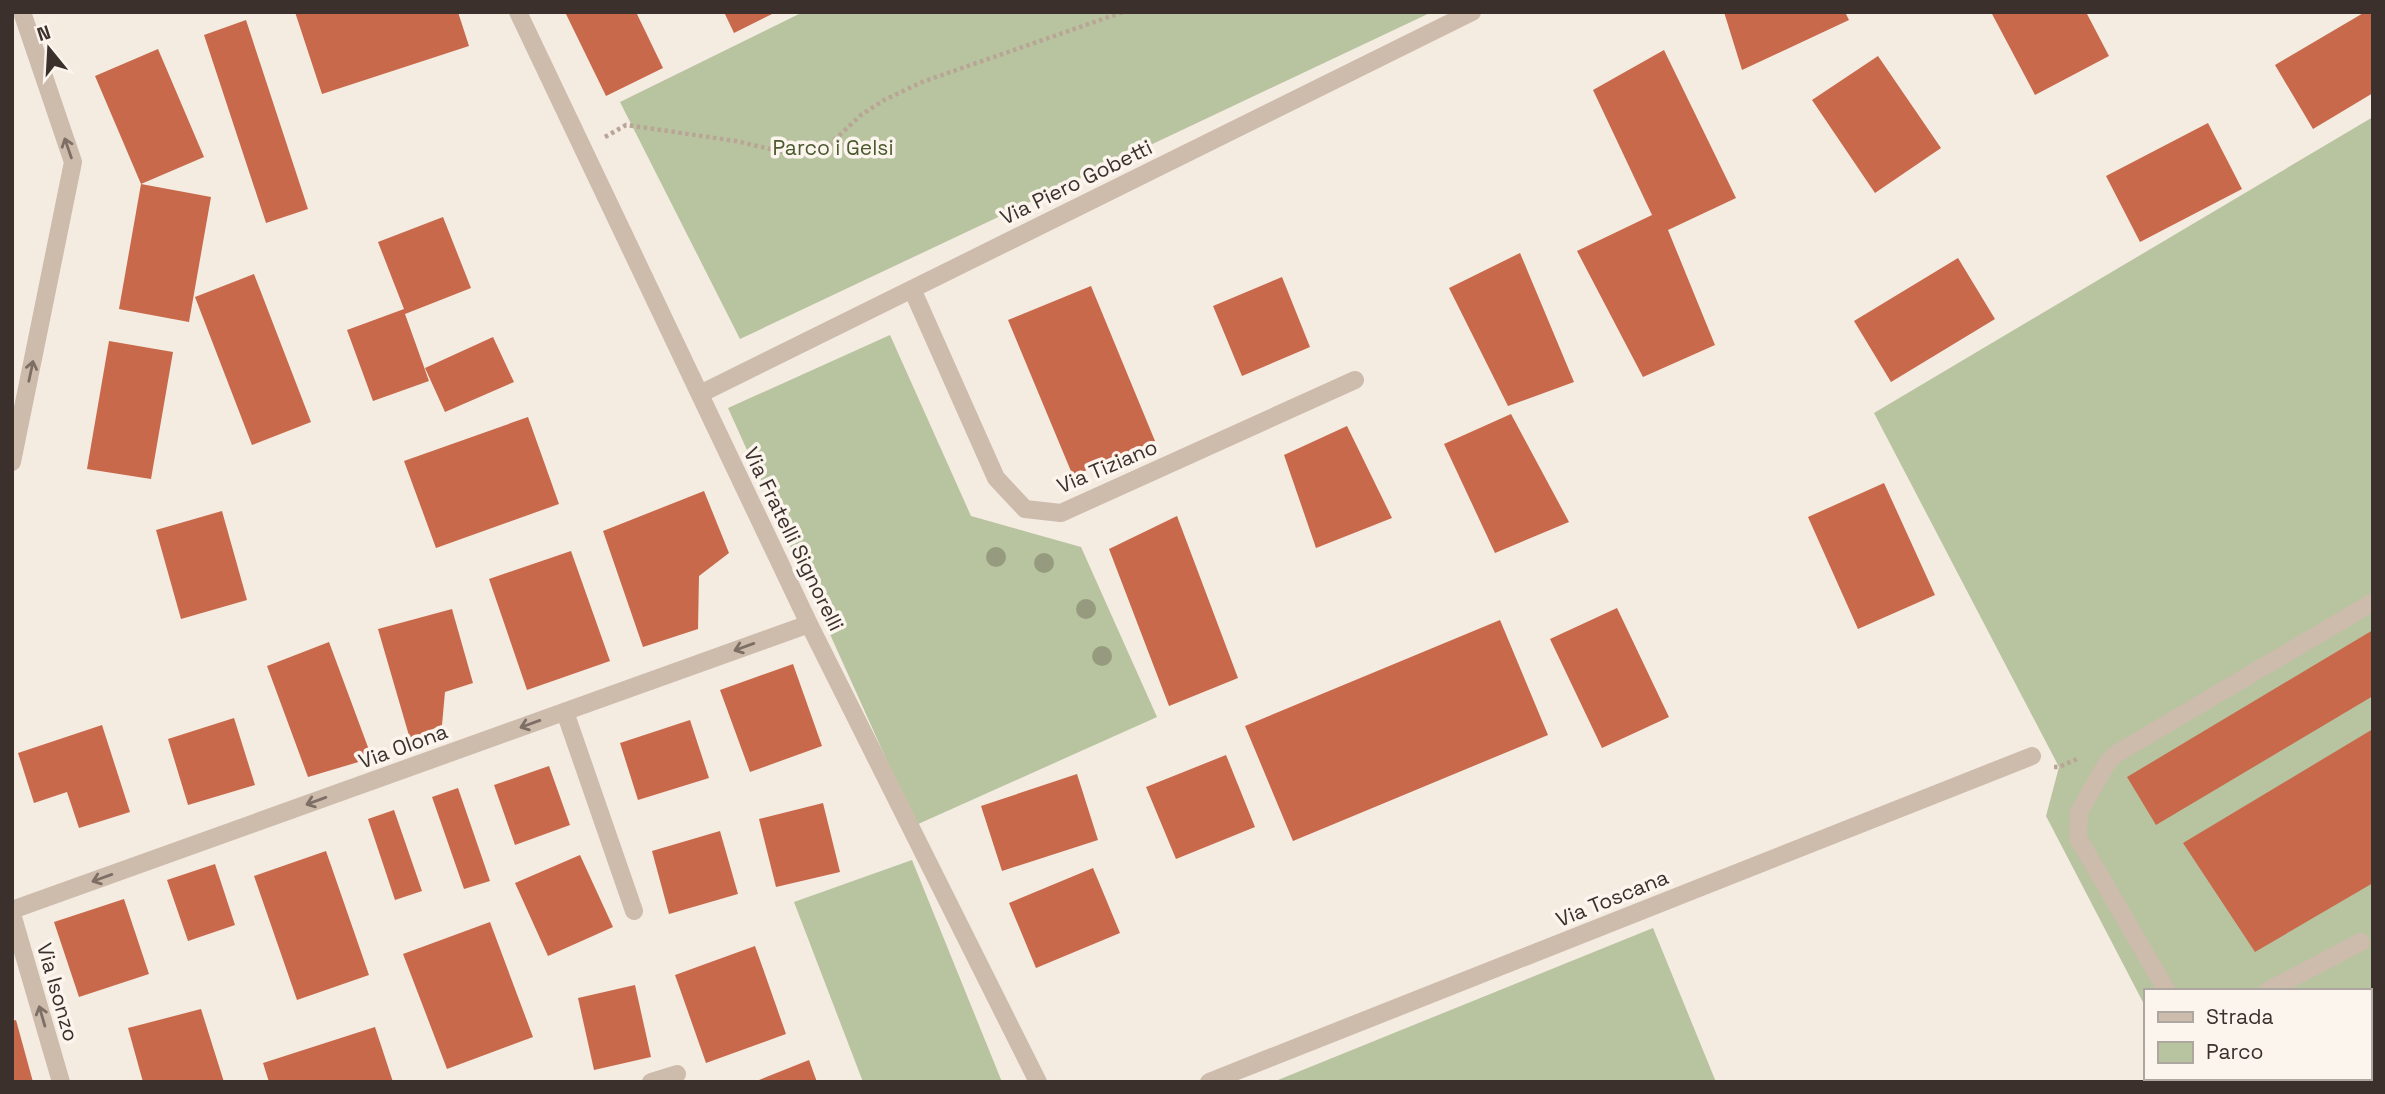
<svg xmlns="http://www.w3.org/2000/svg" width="2385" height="1094" font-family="'Space Grotesk',sans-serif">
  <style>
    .green { fill: #b8c4a0 }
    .building { fill: #c8694b }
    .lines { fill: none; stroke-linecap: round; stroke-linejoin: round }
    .path { stroke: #b9a596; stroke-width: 4.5; stroke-dasharray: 3.5 3.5; stroke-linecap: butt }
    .service { stroke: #cdbbac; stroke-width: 18 }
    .minor { stroke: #cdbbac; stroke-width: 18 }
    .tree { fill: #969b7f }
    .oneway { stroke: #7d6f65 }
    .labels { text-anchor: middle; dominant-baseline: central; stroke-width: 7; stroke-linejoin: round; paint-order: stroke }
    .park-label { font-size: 21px; fill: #4a5a2e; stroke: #fbf5ee }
    .street-label { font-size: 21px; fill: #3b302b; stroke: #fbf5ee }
  </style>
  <rect width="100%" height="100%" fill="#f4ebe1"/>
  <path class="green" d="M803 12H1432L740 339 620 102Z
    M2373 117V1082H2181L2184 1080 2183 1078H2369V991H2145V1006L2046 816 2059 767 1874 413Z
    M890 335 971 516 1081 547 1157 717 916 825 728 408Z
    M912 860 1002 1082H863L794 902Z
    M1653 928 1716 1082H1273Z"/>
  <path class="building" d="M295 12H458L469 46 322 94Z
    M565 12H636L663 68 606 96Z
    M724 12H776L734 33Z
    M1724 12H1845L1849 20 1742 70Z
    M1991 12H2086L2109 56 2035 95Z
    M2365 12H2373V93L2313 129 2275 65Z
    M246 20 308 209 266 223 204 35Z
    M158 49 204 157 141 184 211 197 189 322 119 309 141 184 95 76Z
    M1664 50 1736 198 1668 230 1715 345 1643 377 1577 251 1652 215 1593 90Z
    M1878 56 1941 148 1875 193 1812 100Z
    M2208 123 2242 189 2140 242 2106 176Z
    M443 217 471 288 405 314 429 381 373 401 347 330 404 309 378 242Z
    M1520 253 1574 382 1508 406 1449 288Z
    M1958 258 1995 319 1891 382 1854 321Z
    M254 274 311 422 252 445 195 297Z
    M1282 277 1310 347 1242 376 1213 306Z
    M1091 286 1155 441 1073 476 1008 320Z
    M493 337 514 382 445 412 425 368Z
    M109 341 173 352 151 479 87 469Z
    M1511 414 1569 522 1495 553 1444 444Z
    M528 417 559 504 436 548 404 461Z
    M1347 426 1392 518 1316 548 1284 455Z
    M1884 483 1935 595 1858 629 1808 517Z
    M704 491 729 553 699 576 698 629 643 647 603 531Z
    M222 511 247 600 181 619 156 530Z
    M1177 516 1238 678 1169 706 1109 549Z
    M571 551 610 661 527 690 489 579Z
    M1617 608 1669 717 1602 748 1550 639Z
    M452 609 473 683 445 692 442 725 410 739 378 629Z
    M1500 620 1548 735 1293 841 1245 726Z
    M2373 630V696L2156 825 2127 777Z
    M329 642 372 758 308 777 267 666Z
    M793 664 822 746 750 772 720 690Z
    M234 718 255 785 188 805 168 739Z
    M690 720 709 778 638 800 620 743Z
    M102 725 130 812 79 828 67 792 34 803 18 753Z
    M2373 729V883L2255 952 2183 843Z
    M1226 755 1255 827 1176 859 1146 787Z
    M549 766 570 825 515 845 494 785Z
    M1077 774 1098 840 1002 871 981 806Z
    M458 788 490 881 464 889 432 797Z
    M823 803 840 872 776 887 759 819Z
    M394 810 422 891 395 900 368 819Z
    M720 831 738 894 669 914 652 851Z
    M326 851 369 975 297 1000 254 876Z
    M580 855 613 927 548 956 515 883Z
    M215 864 235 925 188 941 167 880Z
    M1093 868 1120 933 1036 968 1009 903Z
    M124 899 149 974 79 997 54 922Z
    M490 922 533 1037 447 1069 403 954Z
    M755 946 786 1034 706 1063 675 975Z
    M635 985 651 1057 594 1070 578 998Z
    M201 1009 224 1082H143L128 1028Z
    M16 1020 33 1082H12V1021Z
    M375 1027 393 1082H269L263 1063Z
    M809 1060 817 1082H754Z"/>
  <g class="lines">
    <path class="path" d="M605 137 626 125 736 141 787 153H806L828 146 861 115 884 100 922 82 1123 12
      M2054 767H2059L2079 758"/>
    <path class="service" d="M565 712 634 911
      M2167 991 2078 838 2079 812 2107 763 2116 754 2373 602
      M2267 991 2361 942
      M651 1082 677 1074"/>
    <path class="minor" d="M518 12 809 624 1038 1082
      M912 289 996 478 1025 509 1061 513 1355 380
      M700 394 1472 12
      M12 462 73 162 22 12
      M12 910 809 624
      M12 914 61 1082
      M1209 1082 2032 756"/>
  </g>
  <g class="tree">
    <circle cx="996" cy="557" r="10"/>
    <circle cx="1044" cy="563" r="10"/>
    <circle cx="1086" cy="609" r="10"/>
    <circle cx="1102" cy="656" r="10"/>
  </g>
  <defs><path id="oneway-shaft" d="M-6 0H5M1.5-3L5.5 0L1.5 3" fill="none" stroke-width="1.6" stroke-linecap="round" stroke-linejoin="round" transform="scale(1.75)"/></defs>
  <g class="oneway">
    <use href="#oneway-shaft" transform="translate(68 148) rotate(-109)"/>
    <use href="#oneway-shaft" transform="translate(31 371) rotate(-78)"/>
    <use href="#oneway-shaft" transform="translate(744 647) rotate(160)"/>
    <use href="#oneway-shaft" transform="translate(530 724) rotate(160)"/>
    <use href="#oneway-shaft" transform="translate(316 801) rotate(160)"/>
    <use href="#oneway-shaft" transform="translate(102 878) rotate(160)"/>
    <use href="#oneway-shaft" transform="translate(42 1016) rotate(-106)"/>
  </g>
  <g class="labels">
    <g class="park-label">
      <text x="833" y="147">Parco i Gelsi</text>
    </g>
    <g class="street-label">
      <text transform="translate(1076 182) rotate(-26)">Via Piero Gobetti</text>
      <text transform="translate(1107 466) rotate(-23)">Via Tiziano</text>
      <text transform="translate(794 539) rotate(64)">Via Fratelli Signorelli</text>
      <text transform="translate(403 746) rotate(-20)">Via Olona</text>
      <text transform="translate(1612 898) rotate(-22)">Via Toscana</text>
      <text transform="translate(58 992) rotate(74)">Via Isonzo</text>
    </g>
  </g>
  <rect width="2385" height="1094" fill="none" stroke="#3b302b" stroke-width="28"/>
  <rect x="2144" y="989" width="228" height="91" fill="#fbf5ee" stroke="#aea6a0" stroke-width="2"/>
  <rect x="2158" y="1012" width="35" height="10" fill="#cdbbac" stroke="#aea6a0" stroke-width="2"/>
  <text x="2206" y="1024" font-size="21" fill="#3b302b">Strada</text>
  <rect x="2158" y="1042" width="35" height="21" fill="#b8c4a0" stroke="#aea6a0" stroke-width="2"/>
  <text x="2206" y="1059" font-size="21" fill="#3b302b">Parco</text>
  <g transform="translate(49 49) rotate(342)" stroke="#fbf5ee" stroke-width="5" paint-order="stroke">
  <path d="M0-5L12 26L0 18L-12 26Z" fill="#3b302b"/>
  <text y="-10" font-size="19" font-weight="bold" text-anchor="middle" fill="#3b302b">N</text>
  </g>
</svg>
